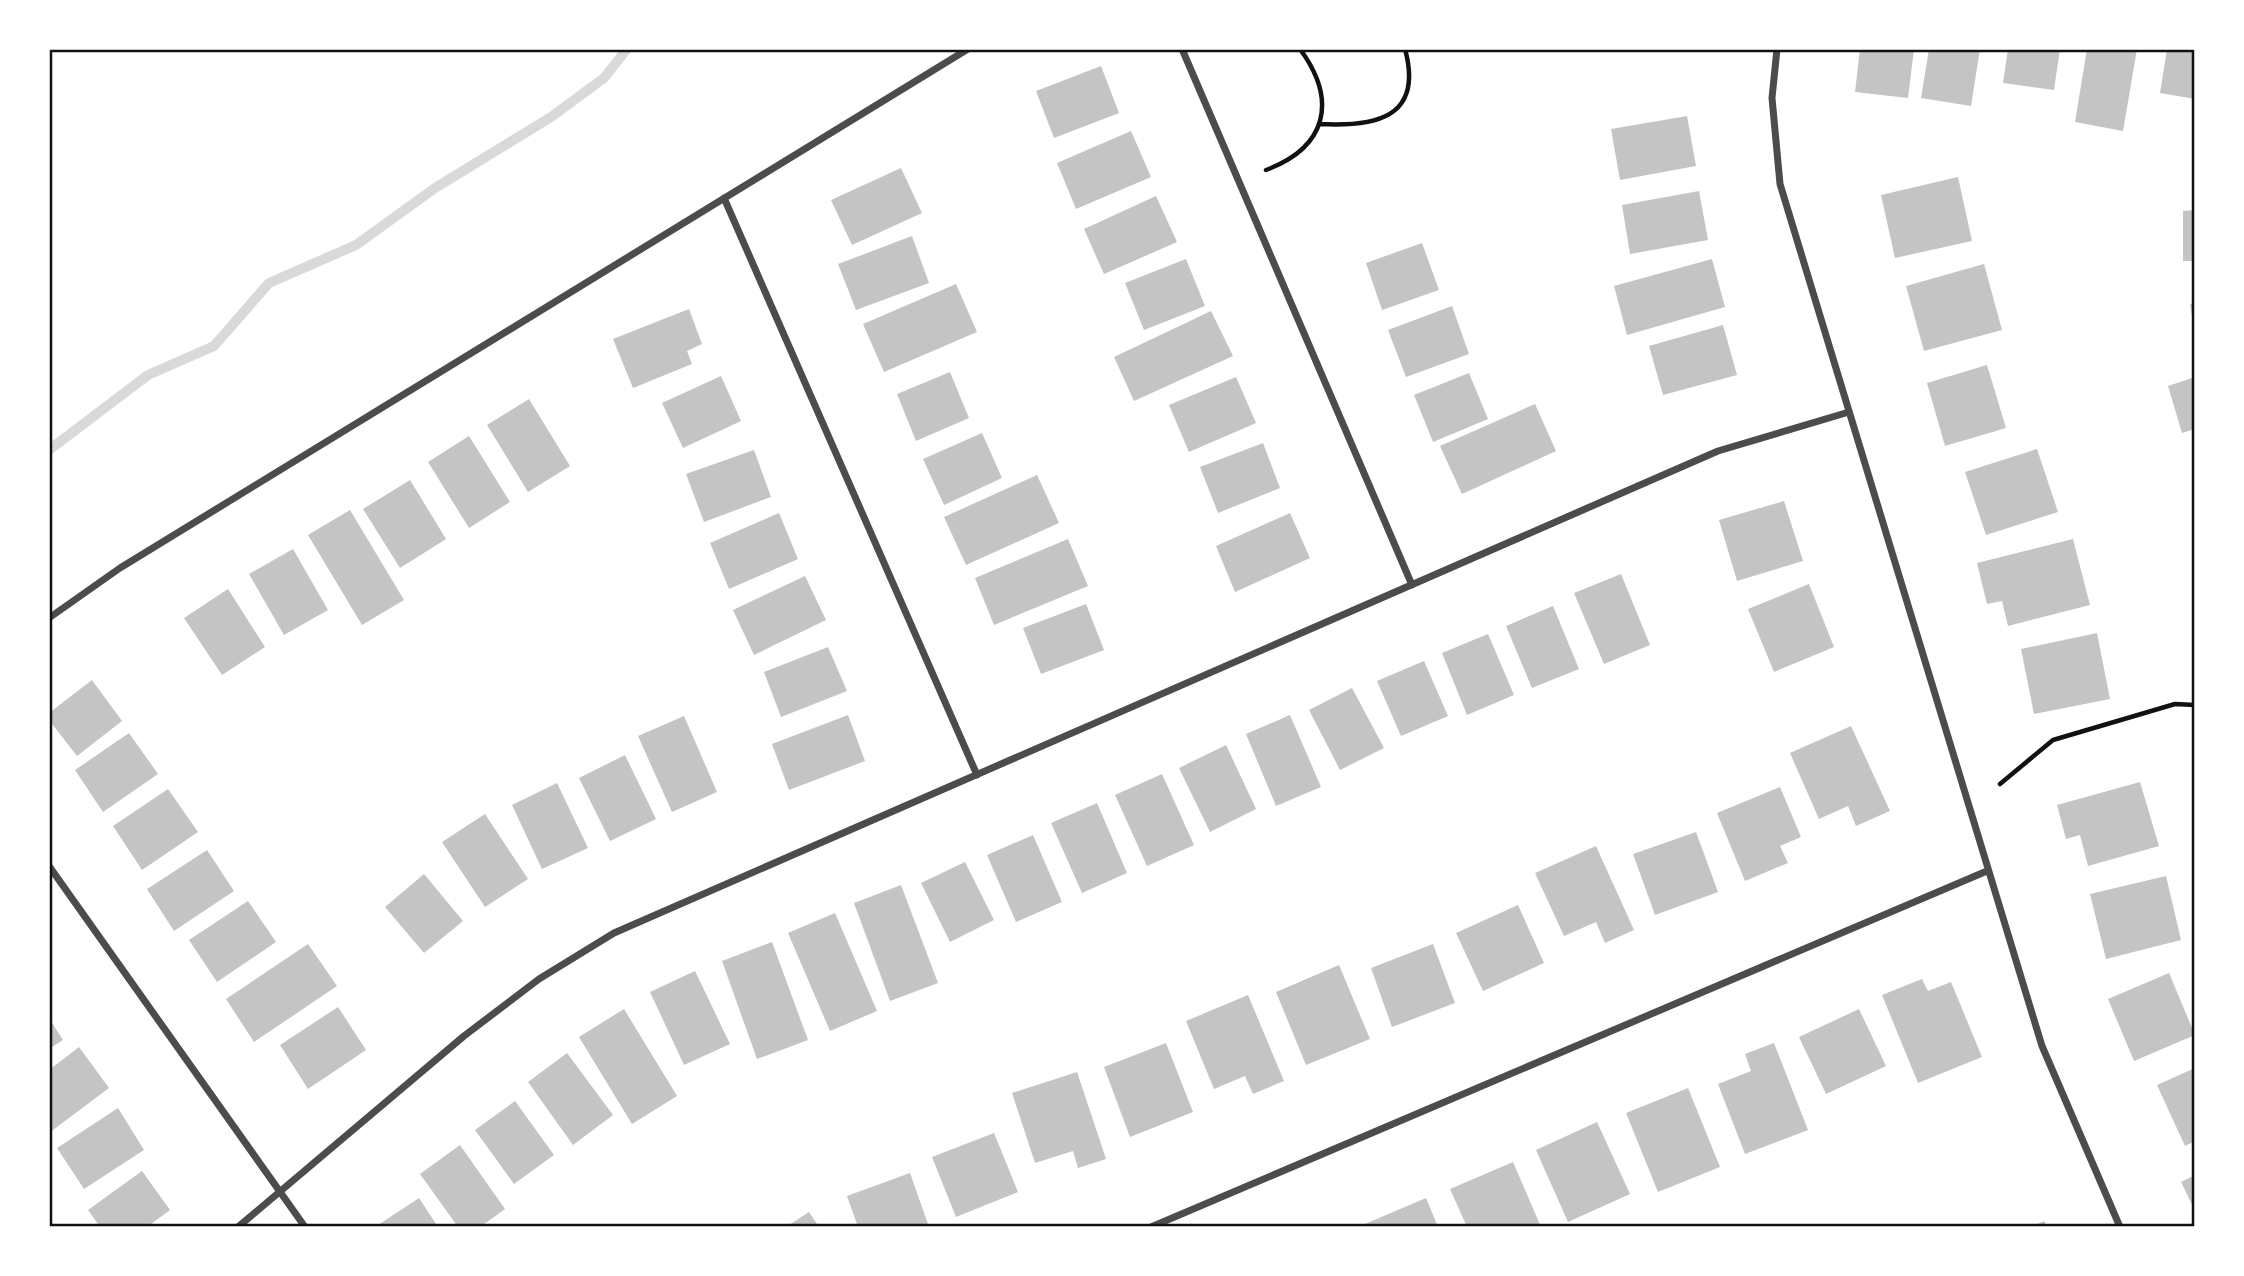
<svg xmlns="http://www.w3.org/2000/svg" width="2244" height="1276" font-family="'Roboto Serif',serif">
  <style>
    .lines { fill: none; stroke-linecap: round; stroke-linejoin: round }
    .stream { stroke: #d9d9d9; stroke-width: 10 }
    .building { fill: #c4c4c4 }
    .path { stroke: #111; stroke-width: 4.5 }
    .minor { stroke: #4c4c4c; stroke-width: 7 }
    .neatline { fill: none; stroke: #111; stroke-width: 2.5 }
  </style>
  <rect width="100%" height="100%" fill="#fff"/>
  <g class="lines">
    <path class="stream" d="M49 450 148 375 214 346 269 283 356 245 435 188 551 117 604 78 627 49"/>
  </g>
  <path class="building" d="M1860 49H1914L1908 98 1855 92Z
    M1929 49H1980L1971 106 1921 98Z
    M2008 49H2060L2054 90 2003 83Z
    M2087 49H2137L2123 131 2075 122Z
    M2167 49H2195V99L2160 93Z
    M1101 66 1119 113 1054 138 1036 91Z
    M1687 116 1696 166 1620 180 1611 129Z
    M1131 131 1151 177 1076 209 1057 163Z
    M901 168 922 213 852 245 831 200Z
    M1958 177 1972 241 1895 258 1881 195Z
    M1699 191 1708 240 1630 254 1622 205Z
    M1156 196 1177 242 1104 274 1084 229Z
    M2195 210V261H2183V211Z
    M912 236 929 283 856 310 838 264Z
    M1422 243 1439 290 1382 310 1366 263Z
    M1186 259 1205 306 1144 330 1125 283Z
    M1712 259 1725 307 1627 335 1614 286Z
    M1984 264 2002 330 1924 351 1906 286Z
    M956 284 977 332 884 372 863 324Z
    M2195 303V327H2194L2190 304Z
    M1452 306 1469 354 1406 377 1388 330Z
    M689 309 702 344 687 351 692 364 633 388 613 339Z
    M1211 311 1233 356 1134 401 1114 357Z
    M1723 325 1737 375 1663 395 1649 346Z
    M1987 365 2006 428 1945 446 1927 383Z
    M950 372 969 418 916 441 897 394Z
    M1469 373 1488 419 1433 442 1414 395Z
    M721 376 741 421 683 448 662 403Z
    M1236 377 1256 423 1189 452 1169 405Z
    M2195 377V429L2182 433 2168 386Z
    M529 399 570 466 528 492 487 425Z
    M1535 404 1556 451 1462 494 1440 446Z
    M982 433 1002 478 944 505 923 459Z
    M469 436 510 502 469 528 428 462Z
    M1263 443 1280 488 1218 513 1200 467Z
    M2037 449 2058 512 1986 535 1965 472Z
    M754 450 771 497 704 522 686 474Z
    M1037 475 1059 523 966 565 944 517Z
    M410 480 446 539 400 568 363 509Z
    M1784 501 1803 561 1737 581 1719 520Z
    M350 510 404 600 362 625 308 535Z
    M779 513 798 559 729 589 710 543Z
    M1290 513 1310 558 1235 592 1216 546Z
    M1068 539 1088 586 994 625 975 578Z
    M2073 539 2090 605 2008 626 2002 601 1987 604 1977 563Z
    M293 549 328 610 284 635 249 574Z
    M1621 574 1650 645 1604 664 1574 593Z
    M805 576 826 620 754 655 733 610Z
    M1809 584 1834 647 1774 672 1748 609Z
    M228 589 265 647 222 675 184 618Z
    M1086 604 1104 650 1041 674 1023 628Z
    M1553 606 1579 669 1532 688 1506 626Z
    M2097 633 2110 699 2034 714 2021 649Z
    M1488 634 1514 695 1467 715 1442 653Z
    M828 647 847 691 781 717 764 672Z
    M1424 661 1448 716 1401 736 1377 681Z
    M92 680 122 721 77 756 49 720V713Z
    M1352 688 1384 748 1340 770 1309 710Z
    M848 715 865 761 789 790 772 744Z
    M1290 715 1321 787 1276 806 1246 734Z
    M684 716 717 792 672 812 638 736Z
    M1851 726 1890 811 1856 826 1848 806 1819 819 1790 753Z
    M129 733 158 774 103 812 75 770Z
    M1226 745 1256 809 1210 832 1179 768Z
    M625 755 656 819 610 841 579 778Z
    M1162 774 1194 845 1147 866 1115 795Z
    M2140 782 2159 846 2088 866 2080 835 2066 839 2057 805Z
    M557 783 588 848 542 869 512 805Z
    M1780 787 1801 837 1780 846 1788 863 1745 881 1717 813Z
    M168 789 198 832 142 870 113 826Z
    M1097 803 1127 873 1082 893 1051 823Z
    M485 814 528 879 485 907 442 842Z
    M1696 832 1718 892 1655 915 1633 854Z
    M1033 835 1062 902 1016 922 987 855Z
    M1596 846 1634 930 1605 943 1596 922 1564 936 1535 873Z
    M207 850 234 891 174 931 147 889Z
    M965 862 994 920 950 942 921 883Z
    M424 874 463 921 424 953 385 907Z
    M2166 876 2181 940 2106 959 2090 894Z
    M901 885 938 983 890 1001 854 903Z
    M248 901 276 942 217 982 189 940Z
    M1518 905 1544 963 1483 991 1456 933Z
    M835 913 877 1011 830 1031 788 933Z
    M772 942 808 1040 757 1059 722 961Z
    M308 944 337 986 254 1042 226 999Z
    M1433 944 1455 1003 1392 1027 1371 968Z
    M1339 965 1370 1039 1306 1065 1276 992Z
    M695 971 730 1044 684 1065 650 992Z
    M2169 973 2195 1035 2134 1061 2108 999Z
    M1922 979 1928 991 1951 982 1982 1057 1918 1083 1882 995Z
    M1248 995 1284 1081 1253 1094 1245 1076 1214 1089 1186 1021Z
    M338 1007 366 1050 308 1089 280 1045Z
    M624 1009 677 1096 632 1124 579 1037Z
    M1859 1009 1886 1066 1826 1094 1799 1037Z
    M49 1018 63 1040 49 1049Z
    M1166 1043 1193 1112 1130 1137 1104 1067Z
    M1774 1043 1808 1130 1745 1154 1718 1084 1751 1071 1745 1054Z
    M79 1047 109 1088 49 1133V1070Z
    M567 1053 613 1115 573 1145 528 1082Z
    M2195 1068V1141L2185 1146 2157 1085Z
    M1077 1072 1106 1159 1078 1168 1073 1151 1035 1163 1012 1093Z
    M1688 1088 1720 1167 1658 1192 1626 1113Z
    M515 1101 554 1155 514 1184 475 1130Z
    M118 1108 144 1150 84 1189 57 1148Z
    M1597 1122 1630 1194 1568 1222 1536 1150Z
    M994 1133 1018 1192 956 1217 932 1157Z
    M460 1145 505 1209 480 1227H458L420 1174Z
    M1513 1162 1541 1227H1467L1450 1189Z
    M142 1171 170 1210 147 1227H100L88 1210Z
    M910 1173 929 1227H858L847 1196Z
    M2195 1175V1211L2181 1182Z
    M419 1198 438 1227H380L378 1225Z
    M1426 1198 1438 1227H1366L1365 1224Z
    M809 1212 819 1227H786Z
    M2044 1221 2047 1227H2031Z"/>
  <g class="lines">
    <path class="path" d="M1319 124C1374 127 1424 119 1405 49
      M1266 170C1327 147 1338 101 1300 49
      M2000 784 2053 740 2175 704 2195 705"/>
    <path class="minor" d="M1182 49 1412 585
      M1777 49 1772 98 1780 184 2042 1046 2120 1227
      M724 198 977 775
      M49 618 120 568 968 49
      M49 866 305 1227
      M238 1227 464 1036 539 979 614 933 1718 451 1849 412
      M1151 1227 1987 871"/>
  </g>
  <rect width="2244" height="1276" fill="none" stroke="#ffffff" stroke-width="102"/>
  <rect x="51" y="51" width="2142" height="1174" class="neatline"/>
</svg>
